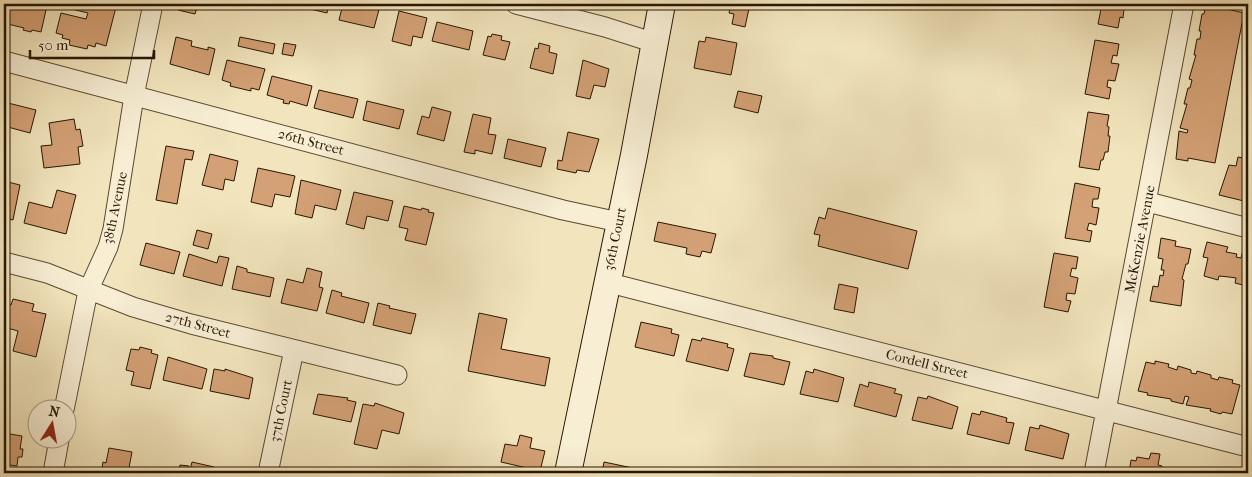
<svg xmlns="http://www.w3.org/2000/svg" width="1252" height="477" font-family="'IM FELL French Canon',serif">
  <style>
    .building { fill: #d3a175; stroke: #281601 }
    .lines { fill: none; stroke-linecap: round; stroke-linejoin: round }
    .street-casing { stroke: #5a4a30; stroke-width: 21 }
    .secondary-casing { stroke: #281601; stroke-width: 28 }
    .street { stroke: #f7eed4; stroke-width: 19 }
    .secondary { stroke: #f7eed4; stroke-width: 26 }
    .labels { text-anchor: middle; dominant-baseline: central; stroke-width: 4; stroke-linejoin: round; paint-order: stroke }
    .street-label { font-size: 14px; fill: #281601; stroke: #f7eed4 }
  </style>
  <rect width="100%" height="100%" fill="#f2e5bd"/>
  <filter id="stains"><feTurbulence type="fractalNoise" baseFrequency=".004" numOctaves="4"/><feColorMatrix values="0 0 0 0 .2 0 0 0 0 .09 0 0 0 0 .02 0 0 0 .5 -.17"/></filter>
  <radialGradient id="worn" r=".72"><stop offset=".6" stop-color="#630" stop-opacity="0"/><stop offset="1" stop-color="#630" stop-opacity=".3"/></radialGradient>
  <path class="building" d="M4 4H20L46 10 41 32 32 30 31 32 23 30 24 28 4 23Z
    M60 4H102L116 7 106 46 96 43 95 47 88 45 87 49 69 45 70 40 62 38 63 35 56 33 61 13 86 19 88 13 59 6Z
    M179 4H198L195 14 178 10Z
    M289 4H329L327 13Z
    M343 4 380 6 374 28 339 20Z
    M731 4H750L745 27 732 24 734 14 729 13Z
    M1102 4H1128L1127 9H1124L1123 18 1120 17 1118 28 1098 24Z
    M1206 4 1244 13 1215 163 1188 158V161L1176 159 1179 131 1187 133 1188 130 1180 128 1187 104H1184L1188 88H1190L1192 80 1189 79 1196 55H1194L1197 39H1200L1201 31H1199L1202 14H1204Z
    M399 11 427 18 422 38 413 36 411 46 392 41Z
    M437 22 473 31 469 50 432 41Z
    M492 34 502 36 501 40 510 42 505 60 483 55 488 36 491 37Z
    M176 37 192 41 191 46 208 50V47L215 49 209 75 170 64Z
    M240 37 275 44 273 54 238 46Z
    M706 37 737 43 731 75 694 68 699 41 705 42Z
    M1095 40 1119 44 1117 56 1113 55 1111 63 1119 64 1115 81 1108 80 1107 87 1111 88 1109 99 1085 94Z
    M284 43 296 45 293 56 282 54Z
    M539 43 550 46 549 52 557 54 553 74 530 68 535 48 538 49Z
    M227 60 265 69 259 90 251 88V91L230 86 231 83 222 80Z
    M583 60 609 69 605 87 594 85 590 99 576 96Z
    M272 76 312 86 307 106 290 101 289 104 283 103 284 100 267 95Z
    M319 90 358 99 353 118 314 108Z
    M738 91 762 96 758 113 734 107Z
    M367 101 404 110 399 129 363 120Z
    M4 102 36 110 30 133 4 126Z
    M432 107 451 112 444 141 417 134 422 116 429 118Z
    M1088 112 1109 115 1107 126 1109 127 1108 136H1110L1108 152H1105L1103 160H1101L1099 170 1079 167Z
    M473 114 491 118 488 134 496 135 492 154 475 150V154L464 152Z
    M74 119 76 130 80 129 83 146 78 147 80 164 44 168 41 146 52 145 49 123Z
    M568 132 599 139 589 172 577 170 576 173 557 169 558 160 562 161Z
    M508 139 546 148 541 167 504 158Z
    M166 146 194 151 192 160 185 159 177 204 156 200Z
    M210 154 238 161 234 181 225 179 223 190 202 185Z
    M1238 157 1248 159V202L1219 195 1229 165 1236 166Z
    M258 168 295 176 290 197 275 194 272 207 251 202Z
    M301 180 341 190 336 210 315 205 312 218 295 214Z
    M4 181 20 185 13 220 4 218Z
    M1075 183 1100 188 1098 199H1093L1092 207 1099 208 1096 225 1089 223 1087 230 1092 231 1090 242 1065 238Z
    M57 190 76 195 66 234 24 223 29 202 52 208Z
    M354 192 393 201 388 221 367 216 364 229 346 224Z
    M404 206 421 210 422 208 429 210 428 212 434 213 426 245 405 240 408 229 399 227Z
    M828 208 917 231 908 269 818 246 820 235 814 234 819 217 825 219Z
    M658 222 716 234 711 253 702 251 700 257 686 254 687 248 654 241Z
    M197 230 212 234 208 249 193 245Z
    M1161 238 1176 241 1175 246 1191 249 1188 264H1186L1182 279 1184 280 1181 306 1150 301 1153 286 1158 287 1160 275 1163 276 1164 270H1161L1163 259 1158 258Z
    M1207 242 1228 247 1226 252 1237 254 1236 257 1241 258 1243 250 1248 251 1247 286 1235 283 1236 278 1229 277 1219 276 1218 280 1204 276 1208 258 1203 257Z
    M146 243 180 252 174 274 140 265Z
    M1054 253 1078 257 1076 269 1072 268 1070 276 1078 278 1075 294 1067 293 1066 300 1071 301 1068 312 1044 307Z
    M189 254 217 263 219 256 229 258 222 286 183 276Z
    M237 266 247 269V272L274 278 270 297 232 289Z
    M307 268 322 272 319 287 323 288 317 311 281 303 287 279 303 283Z
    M839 284 858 288 854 313 834 309Z
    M332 290 342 293 341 296 369 303 364 323 326 313Z
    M13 299 34 304 32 311 46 314 36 357 13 351 18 331 4 327V303L11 305Z
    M378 303 390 306 389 308 416 314 411 334 373 325Z
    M479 313 507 319 501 349 550 358 545 386 468 371Z
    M641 322 672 329 671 333 679 335 674 356 635 347Z
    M702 338 728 344 727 347 734 349 728 371 686 361 692 339 701 341Z
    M140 347 152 350 151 353 158 355 150 389 131 385 134 372 126 370 131 349 139 350Z
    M750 353 773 356V358L790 362 784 385 744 376Z
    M168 357 207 369 202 389 163 380Z
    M1155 361 1169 364 1168 367 1177 370 1178 366 1191 370V373L1196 374 1197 371 1211 375V378L1218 380 1219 377 1233 380 1232 383 1240 385 1232 414 1222 412 1221 414 1210 411 1211 409 1186 405 1189 397 1185 396 1183 404 1171 401V399L1147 395 1148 393 1138 391 1146 362 1155 364Z
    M214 369 225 371V369L253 378 249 399 210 391Z
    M814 369 844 378 838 402 800 394 806 371 813 373Z
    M869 382 896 389 894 393 902 395 896 417 854 406 860 384 868 387Z
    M318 394 348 398 347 400 356 402 351 422 313 414Z
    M928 396 958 407 952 429 912 420 918 397 927 399Z
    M375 403 404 413 399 434 382 430 377 449 354 444 363 404 374 406Z
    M981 411 1007 418 1006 422 1014 423 1009 444 967 434 972 413 980 415Z
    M1040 425 1069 434 1063 459 1025 450 1030 427 1039 429Z
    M4 433 22 436 20 449H23L22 457H18L17 466 4 464Z
    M520 435 532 438 530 448 545 451 540 471 501 462 505 444 517 446Z
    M109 448 132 452 128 473H101L103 462 106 463Z
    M1151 453 1160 454 1158 465 1162 466 1161 473H1129L1131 460 1136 461 1137 457 1149 459Z
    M192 462 214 467 213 473H178L180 465 189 466 188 473H189Z
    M604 462 647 471 646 473H602Z"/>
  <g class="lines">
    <g class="street-casing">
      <path id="street" d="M516 4 605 27 655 43
        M4 61 563 210 619 222
        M1148 202 1248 228
        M4 262 47 273 133 307 191 324 397 375
        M606 282 1248 447
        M64 410 88 291 108 247 113 229 134 96 153 4
        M53 473 59 440
        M268 473 294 350
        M1094 473 1184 4"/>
    </g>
    <g class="secondary-casing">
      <path id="secondary" d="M568 473 634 155 662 4"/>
    </g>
    <use href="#street" class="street"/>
    <use href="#secondary" class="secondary"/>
  </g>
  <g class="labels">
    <g class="street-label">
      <text transform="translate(311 142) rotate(15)">26th Street</text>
      <text transform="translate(115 208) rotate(-78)">38th Avenue</text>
      <text transform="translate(615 239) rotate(-78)">36th Court</text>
      <text transform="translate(1140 239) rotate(-79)">McKenzie Avenue</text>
      <text transform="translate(198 325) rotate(15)">27th Street</text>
      <text transform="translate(927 364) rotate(14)">Cordell Street</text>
      <text transform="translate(281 411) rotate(-78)">37th Court</text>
    </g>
  </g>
  <rect width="1252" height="477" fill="none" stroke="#f2e5bd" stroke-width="20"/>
  <rect x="5" y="5" width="1242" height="467" fill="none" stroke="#281601" stroke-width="2.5"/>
  <rect x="10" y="10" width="1232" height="457" fill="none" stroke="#281601"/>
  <g transform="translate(52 424) rotate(11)"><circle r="24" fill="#f7eed4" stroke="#a49880"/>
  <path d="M0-4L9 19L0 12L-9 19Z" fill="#8f2418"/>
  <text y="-8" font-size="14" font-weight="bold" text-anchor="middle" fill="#281601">N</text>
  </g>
  <path d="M30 50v8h124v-8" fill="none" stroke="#281601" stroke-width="2.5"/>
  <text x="38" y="50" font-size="15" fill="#281601" stroke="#f7eed4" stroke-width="4" paint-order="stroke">50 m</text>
  <rect width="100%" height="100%" filter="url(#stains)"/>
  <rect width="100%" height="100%" fill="url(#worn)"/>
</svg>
